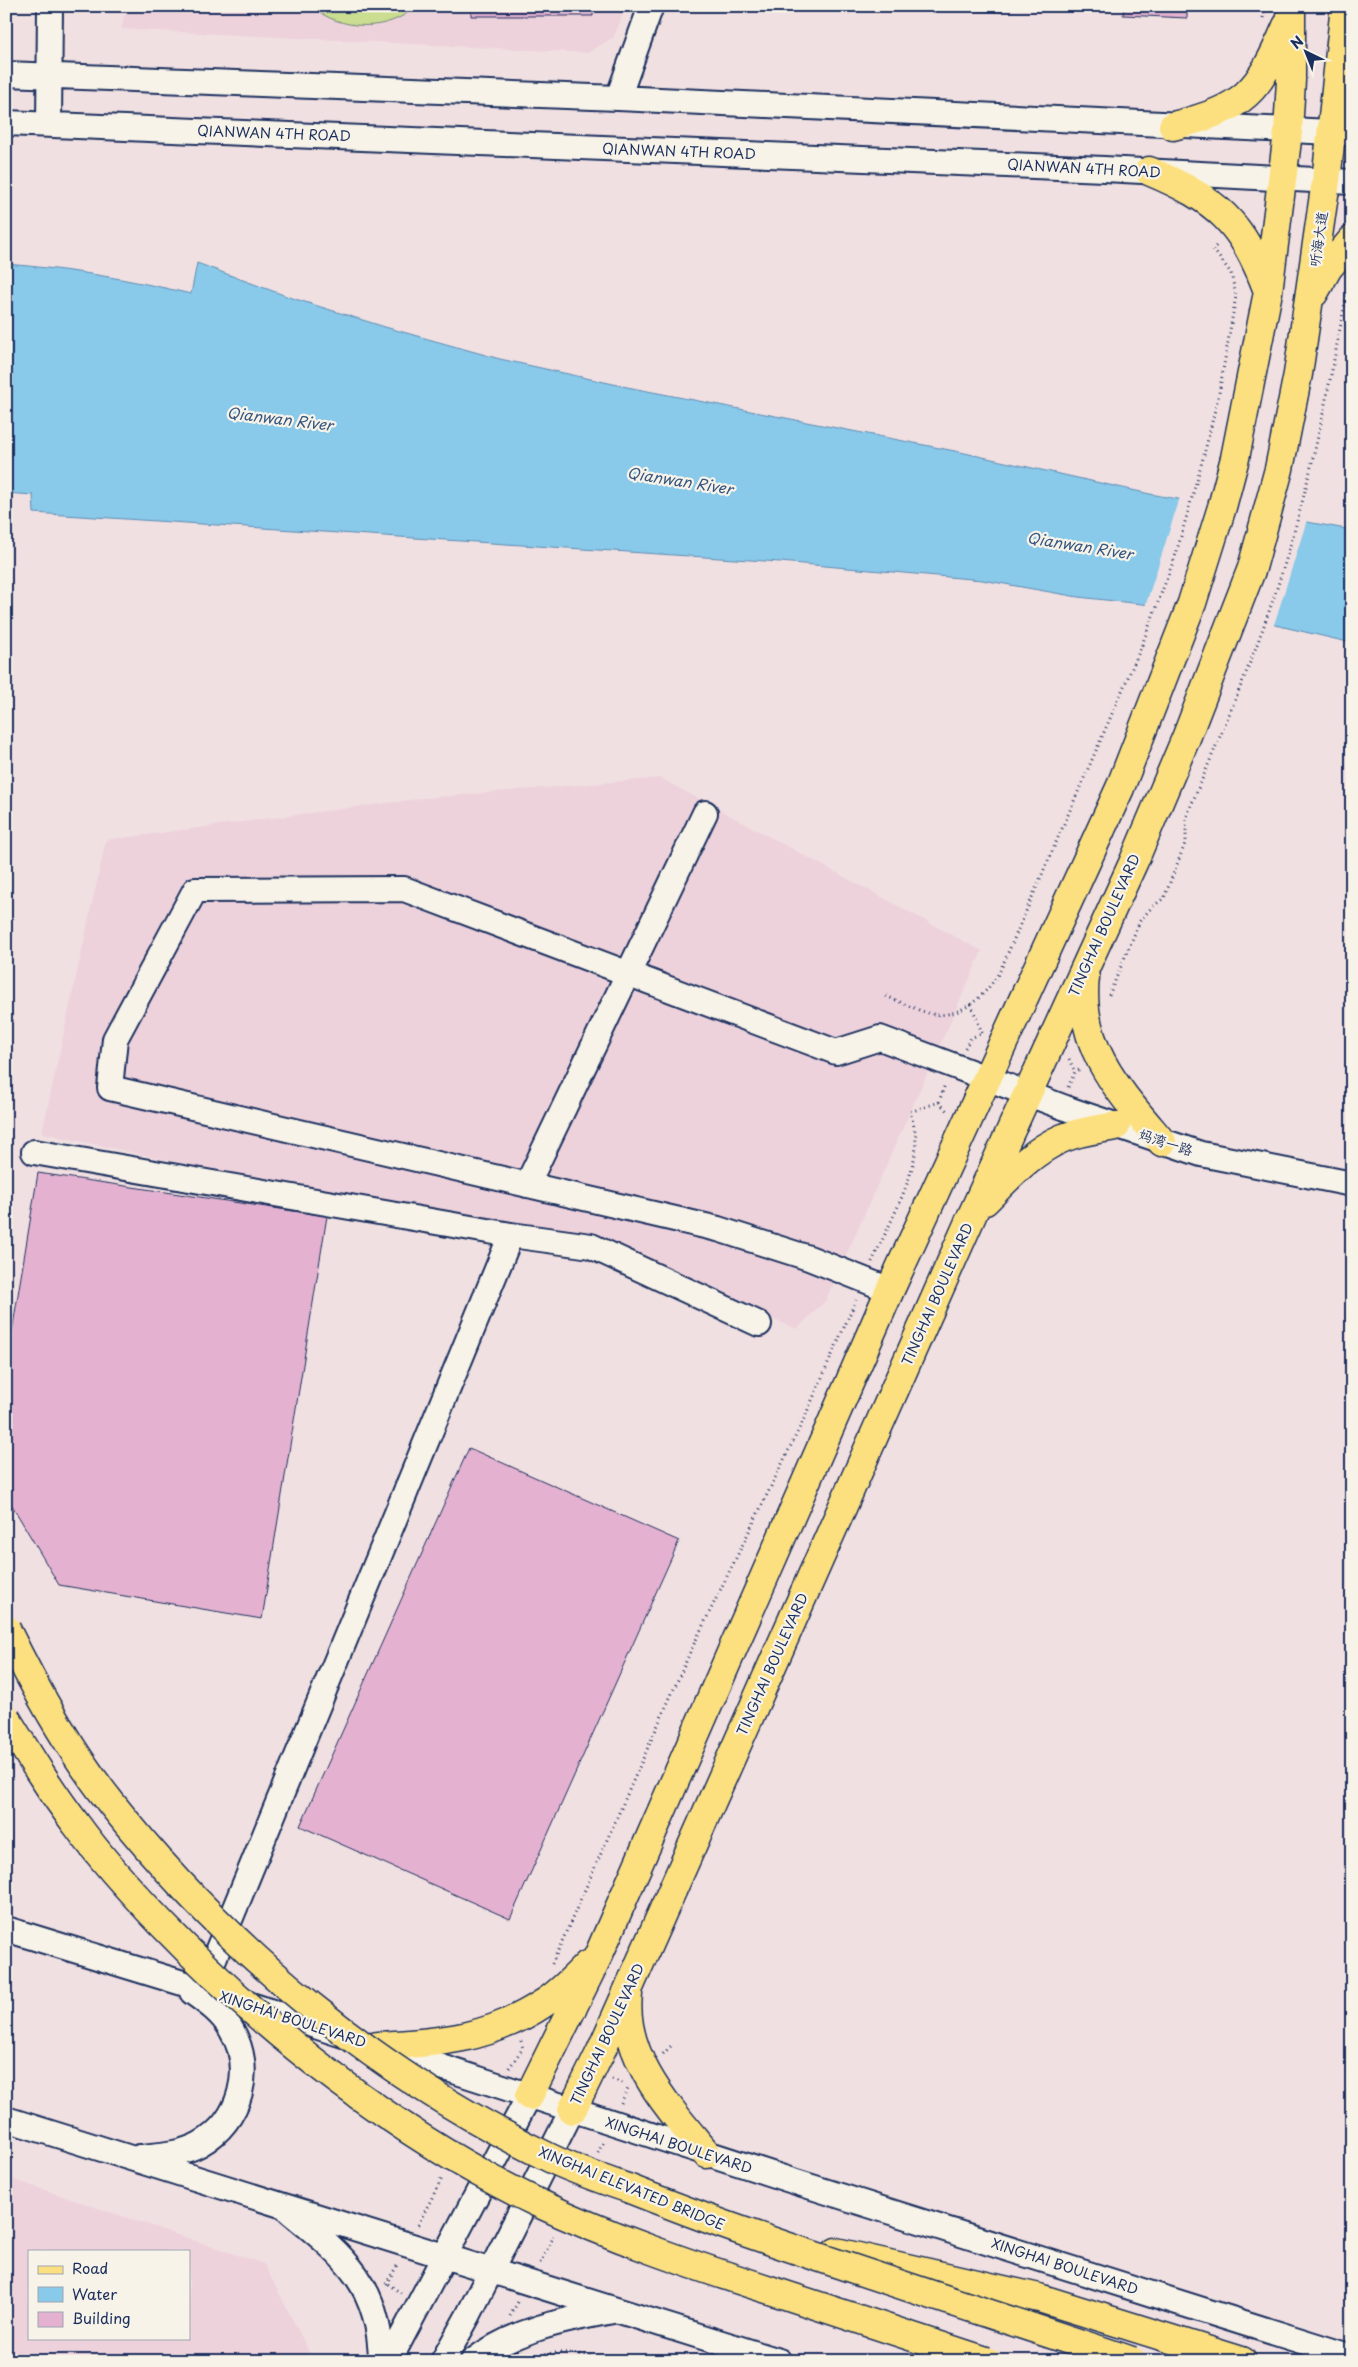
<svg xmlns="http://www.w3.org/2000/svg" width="1358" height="2367" font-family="'Playpen Sans','LXGW WenKai TC',sans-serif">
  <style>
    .built { fill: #edd2dc; fill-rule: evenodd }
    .green { fill: #cadd91; stroke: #728678 }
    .water { fill: #89c9ea; stroke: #5d8bb2 }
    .pier { fill: #f1e0e1 }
    .building { fill: #e4b2d0; stroke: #1b2f5e }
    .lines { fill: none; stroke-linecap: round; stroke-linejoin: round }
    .minor-casing { stroke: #1b2f5e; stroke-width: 28 }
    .major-casing { stroke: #1b2f5e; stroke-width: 31 }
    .path { stroke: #1b2f5e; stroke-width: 3; stroke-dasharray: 1 4; stroke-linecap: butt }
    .minor { stroke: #f7f3e8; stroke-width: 24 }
    .major { stroke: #fce080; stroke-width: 28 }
    .major-bridge-casing { stroke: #1b2f5e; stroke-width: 31; stroke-linecap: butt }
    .path-bridge { stroke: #1b2f5e; stroke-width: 3; stroke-dasharray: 1 4; stroke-linecap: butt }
    .major-bridge { stroke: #fce080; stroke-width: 28 }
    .labels { text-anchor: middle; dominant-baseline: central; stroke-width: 4.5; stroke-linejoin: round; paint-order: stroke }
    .street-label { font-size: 14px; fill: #1b2f5e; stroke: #f7f3e8 }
    .water-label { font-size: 15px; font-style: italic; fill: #365681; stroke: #f7f3e8 }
  </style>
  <rect width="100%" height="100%" fill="#f1e0e1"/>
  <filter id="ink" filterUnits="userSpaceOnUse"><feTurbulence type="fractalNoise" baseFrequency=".02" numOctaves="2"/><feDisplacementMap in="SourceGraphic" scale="10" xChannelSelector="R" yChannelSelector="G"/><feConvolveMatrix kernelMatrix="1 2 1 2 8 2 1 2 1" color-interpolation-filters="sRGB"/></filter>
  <g filter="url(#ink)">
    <path class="built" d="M127 6H626L614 37 588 53 121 29Z
      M660 778 982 951 826 1300 797 1329 547 1229 263 1181 42 1133 106 840 425 798Z
      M6 2177 264 2264 314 2361H6ZM29 2251H189V2338H29Z"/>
    <path class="green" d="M311 6H416C388 33 340 31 311 6Z"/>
    <path class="water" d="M197 263 289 297 385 327 500 359 627 387 960 452 1150 494 1352 530V643L1224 613 1078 597 982 580 780 562 34 513 33 495 6 493V264C69 269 129 279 191 294Z"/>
    <path class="pier" d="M1180 497 1307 520 1273 628 1223 616 1145 607Z"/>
    <path class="building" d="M471 6H593V16H471Z
      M939 6H1002V12L939 9Z
      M1124 6H1187V18L1123 15Z
      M38 1173 327 1216 262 1619 59 1585 6 1495V1368Z
      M469 1448 679 1541 510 1919 300 1826Z"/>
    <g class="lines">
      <g class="minor-casing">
        <path id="minor" d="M6 74 618 98 1352 133
          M618 98 651 6
          M6 123 1104 169 1352 182
          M49 124 50 6
          M34 1152 511 1235 591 1246 759 1324
          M527 1185 705 813
          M890 1290 809 1258 718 1229 110 1088 115 1039 195 890 404 889 836 1052 880 1038 1071 1110 1201 1154 1352 1184
          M6 1929 202 1989 346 2036
          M202 1988 511 1235
          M380 2047 799 2183 1352 2357
          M6 2119 779 2361
          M140 2157C160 2155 182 2154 200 2144 241 2121 255 2069 231 2029 222 2013 206 2002 192 1992
          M290 2212C345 2257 380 2285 381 2361
          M389 2361 529 2096
          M443 2361 468 2316 572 2110
          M473 2361C514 2330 563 2320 613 2311"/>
      </g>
      <g class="major-casing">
        <path id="major" d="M1173 126C1245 108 1258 93 1287 26
          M1149 171C1218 200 1242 222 1268 291
          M1314 293 1328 268 1352 240
          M1085 977C1077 1048 1120 1092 1162 1142
          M985 1201C1008 1178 1032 1151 1063 1138 1080 1131 1099 1129 1116 1126
          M628 1994C621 2057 669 2108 707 2154
          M377 2046C439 2043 490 2039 544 2003 560 1993 574 1978 587 1965
          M529 2096 599 1954 890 1290 1120 788 1192 603 1222 507 1235 458 1268 292 1288 132 1291 80V6
          M572 2110 600 2053 973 1213 1134 861 1186 738 1252 568 1279 469 1298 374 1326 181 1345 6
          M836 2252 1039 2298 1242 2361"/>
      </g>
      <path class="path" d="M1263 18 1265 6
        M1205 451 1219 393 1236 296 1231 273 1213 249 1218 244
        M1109 995 1140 921 1152 907 1164 898 1186 841V818C1218 740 1253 662 1279 582 1309 489 1328 393 1346 297L1352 281
        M886 996C901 1002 916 1010 932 1014 962 1019 987 994 1000 971L1142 645
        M971 1004 982 1033
        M965 1048 971 1038 982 1033
        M1069 1059 1075 1072
        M1068 1087 1075 1072 1081 1069
        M939 1102 947 1111
        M939 1102 945 1084
        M872 1262C886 1230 916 1177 916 1142 916 1132 913 1122 910 1112L939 1102
        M552 1964 692 1648 803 1421 856 1300
        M521 2041 523 2048
        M663 2054 671 2046
        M509 2068 523 2048
        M612 2079 625 2084
        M621 2103 628 2088
        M598 2153 604 2140
        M418 2225 442 2178
        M540 2263 554 2236
        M386 2284 398 2264
        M388 2284 401 2293
        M510 2316 518 2302
        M521 2361C550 2349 577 2351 606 2361"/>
      <use href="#minor" class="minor"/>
      <use href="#major" class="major"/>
      <g class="major-bridge-casing">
        <path id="major-bridge" d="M6 1629C35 1689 69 1750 111 1803 229 1952 380 2077 552 2159 577 2171 604 2180 630 2189 678 2208 726 2226 774 2242 893 2283 1013 2321 1132 2361
          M6 1718C28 1754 50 1790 76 1824 102 1860 132 1893 163 1925 268 2034 399 2136 536 2202 612 2238 692 2265 773 2291 844 2315 915 2338 986 2361"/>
      </g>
      <path class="path-bridge" d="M1142 645 1176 554 1205 451"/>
      <use href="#major-bridge" class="major-bridge"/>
    </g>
  </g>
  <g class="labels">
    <g class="street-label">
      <text transform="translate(274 133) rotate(2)">QIANWAN 4TH ROAD</text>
      <text transform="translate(679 151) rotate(2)">QIANWAN 4TH ROAD</text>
      <text transform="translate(1084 168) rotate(3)">QIANWAN 4TH ROAD</text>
      <text transform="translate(1318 239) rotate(-82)">听海大道</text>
      <text transform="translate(1104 925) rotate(-66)">TINGHAI BOULEVARD</text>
      <text transform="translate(1166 1142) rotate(18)">妈湾一路</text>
      <text transform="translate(937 1294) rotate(-66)">TINGHAI BOULEVARD</text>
      <text transform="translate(772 1664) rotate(-66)">TINGHAI BOULEVARD</text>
      <text transform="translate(293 2019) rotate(18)">XINGHAI BOULEVARD</text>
      <text transform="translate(607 2034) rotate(-65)">TINGHAI BOULEVARD</text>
      <text transform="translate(679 2145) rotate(18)">XINGHAI BOULEVARD</text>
      <text transform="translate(632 2188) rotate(22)">XINGHAI ELEVATED BRIDGE</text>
      <text transform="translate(1065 2266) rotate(18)">XINGHAI BOULEVARD</text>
    </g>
    <g class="water-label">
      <text transform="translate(280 418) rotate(7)">Qianwan River</text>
      <text transform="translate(680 480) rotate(9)">Qianwan River</text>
      <text transform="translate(1080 545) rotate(9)">Qianwan River</text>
    </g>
  </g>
  <rect width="1358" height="2367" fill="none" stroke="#f7f3e8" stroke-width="25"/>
  <rect x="12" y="12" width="1333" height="2342" fill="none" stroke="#1b2f5e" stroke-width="2" filter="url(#ink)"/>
  <rect x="28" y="2250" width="162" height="90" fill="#f7f3e8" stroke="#9fa5b1"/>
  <rect x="38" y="2266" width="25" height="8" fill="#fce080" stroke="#9fa5b1"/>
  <text x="72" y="2274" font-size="15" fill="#1b2f5e">Road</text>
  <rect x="38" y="2287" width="25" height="15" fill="#89c9ea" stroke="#9fa5b1"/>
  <text x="72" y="2300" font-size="15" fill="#1b2f5e">Water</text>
  <rect x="38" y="2312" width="25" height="15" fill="#e4b2d0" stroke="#9fa5b1"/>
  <text x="72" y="2324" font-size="15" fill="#1b2f5e">Building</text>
  <g transform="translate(1306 52) rotate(317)" stroke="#f7f3e8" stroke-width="4" paint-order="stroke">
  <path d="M0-4L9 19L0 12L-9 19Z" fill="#1b2f5e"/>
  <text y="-8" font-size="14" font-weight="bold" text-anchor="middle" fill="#1b2f5e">N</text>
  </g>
</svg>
